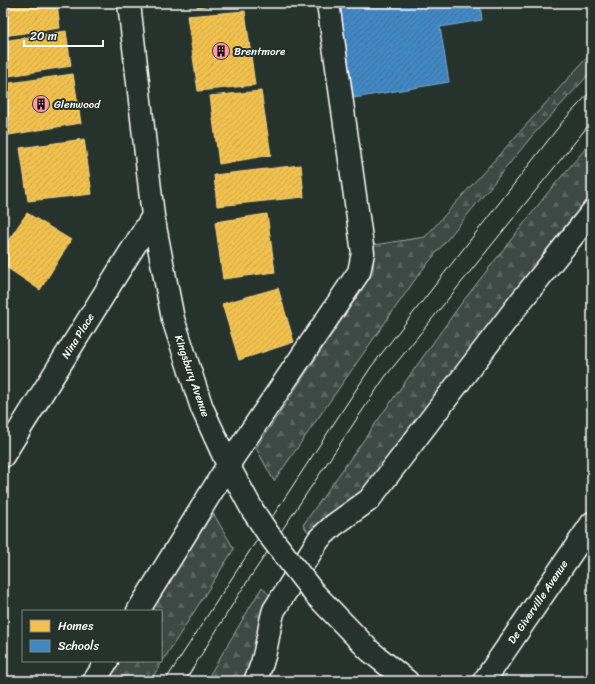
<svg xmlns="http://www.w3.org/2000/svg" width="595" height="684" font-family="Sriracha,sans-serif">
  <style>
    .forest { fill: url(#forest-firs); stroke: #9ea4a2 }
    .homes { fill: url(#homes-hatch); stroke: #f6d483 }
    .schools { fill: url(#schools-hatch); stroke: #79acd6 }
    .lines { fill: none; stroke-linecap: round; stroke-linejoin: round }
    .minor-casing { stroke: #fff; stroke-width: 25 }
    .minor { stroke: #26332d; stroke-width: 22 }
    .tram { stroke: #fff; stroke-width: 1 }
    .minor-bridge-casing { stroke: #fff; stroke-width: 25; stroke-linecap: butt }
    .minor-bridge { stroke: #26332d; stroke-width: 22 }
    .labels { text-anchor: middle; dominant-baseline: central; stroke-width: 4; stroke-linejoin: round; paint-order: stroke }
    .poi-label { font-size: 11px; fill: #fff; stroke: #26332d; text-anchor: start }
    .street-label { font-size: 11px; fill: #fff; stroke: #26332d }
  </style>
  <defs>
    <pattern id="forest-firs" width="22" height="20" patternUnits="userSpaceOnUse"><rect width="22" height="20" fill="#3e4944"/><path d="M5 1l3.5 6h-7zM16 11l3.5 6h-7z" fill="#5b6460"/></pattern>
    <pattern id="homes-hatch" width="6" height="6" patternUnits="userSpaceOnUse"><rect width="6" height="6" fill="#f2c14e"/><path d="M-1 1l2-2M0 6l6-6M5 7l2-2" fill="none" stroke="#c8a44e"/></pattern>
    <pattern id="schools-hatch" width="6" height="6" patternUnits="userSpaceOnUse"><rect width="6" height="6" fill="#3f88c5"/><path d="M-1 1l2-2M0 6l6-6M5 7l2-2" fill="none" stroke="#447095"/></pattern>
  </defs>
  <rect width="100%" height="100%" fill="#26332d"/>
  <filter id="ink" filterUnits="userSpaceOnUse"><feTurbulence type="fractalNoise" baseFrequency=".025" numOctaves="2"/><feDisplacementMap in="SourceGraphic" scale="8" xChannelSelector="R" yChannelSelector="G"/><feConvolveMatrix kernelMatrix="1 2 1 2 8 2 1 2 1" color-interpolation-filters="sRGB"/></filter>
  <g filter="url(#ink)">
    <path class="forest" d="M592 52V71L532 136 419 274 274 481 256 448 373 273 374 245 425 237Z
      M592 141V196L574 215 470 350 363 494 347 507 308 532 303 525 460 305 550 190Z
      M213 513 234 549 150 681H107L119 661H161V611H151Z
      M262 587 269 595 259 625 256 653 243 681H206Z"/>
    <path class="homes" d="M16 3H57L60 28 3 36V5Z
      M197 3H227L197 7Z
      M245 11 255 85 198 91 187 16Z
      M66 31 71 66 3 77V41Z
      M73 74 81 123 3 136V84Z
      M261 91 271 155 219 164 210 96Z
      M84 139 92 194 28 201 20 148Z
      M301 165 304 197 217 206 214 175Z
      M27 213 71 240 40 290 3 265V248Z
      M267 214 275 272 223 279 215 222Z
      M278 288 294 342 239 360 222 304Z"/>
    <path class="schools" d="M339 3H480L482 20 440 27 449 82 354 98Z"/>
    <g class="lines">
      <g class="minor-casing">
        <path id="minor" d="M129 3 153 216 173 319 202 408 228 465 253 511
          M3 456 153 216
          M314 593 370 651 407 681
          M138 611 228 465 359 272 363 253 328 3
          M94 681 107 661
          M255 681C260 670 264 659 266 647 269 634 270 622 274 610L319 539 334 525 369 500 521 301 592 212
          M484 681 592 523"/>
      </g>
      <use href="#minor" class="minor"/>
      <path class="tram" d="M165 681 228 584 371 367 564 120 592 90
        M185 681 241 591 385 377 592 121"/>
      <g class="minor-bridge-casing">
        <path id="minor-bridge" d="M253 511 269 535 314 593"/>
      </g>
      <use href="#minor-bridge" class="minor-bridge"/>
    </g>
  </g>
  <defs>
    <g id="building-disc" transform="scale(0.9)"><circle r="9.5" fill="#ff9aa2" stroke="#26332d"/><path d="M-4-6H4V6H1V3H-1V6H-4ZM-2.5-4.3h1.7v1.8h-1.7ZM.8-4.3h1.7v1.8H.8ZM-2.5-1h1.7V.8h-1.7ZM.8-1h1.7V.8H.8Z" fill="#111"/></g>
  </defs>
  <g fill-rule="evenodd">
    <use href="#building-disc" x="221" y="51"/>
    <use href="#building-disc" x="41" y="104"/>
  </g>
  <g class="labels">
    <g class="poi-label">
      <text x="234" y="51">Brentmore</text>
      <text x="54" y="104">Glenwood</text>
    </g>
    <g class="street-label">
      <text transform="translate(78 336) rotate(-58)">Nina Place</text>
      <text transform="translate(192 376) rotate(71)">Kingsbury Avenue</text>
      <text transform="translate(538 602) rotate(-56)">De Giverville Avenue</text>
    </g>
  </g>
  <rect width="595" height="684" fill="none" stroke="#26332d" stroke-width="16"/>
  <rect x="8" y="8" width="579" height="668" fill="none" stroke="#fff" stroke-width="1.5" filter="url(#ink)"/>
  <rect x="22" y="610" width="140" height="52" fill="#26332d" stroke="#7d8581"/>
  <rect x="30" y="620" width="20" height="12" fill="#f2c14e" stroke="#7d8581"/>
  <text x="58" y="630" font-size="12" fill="#ffffff">Homes</text>
  <rect x="30" y="640" width="20" height="12" fill="#3f88c5" stroke="#7d8581"/>
  <text x="58" y="650" font-size="12" fill="#ffffff">Schools</text>
  <path d="M24 40v6h79v-6" fill="none" stroke="#ffffff" stroke-width="2"/>
  <text x="30" y="40" font-size="12" fill="#ffffff" stroke="#26332d" stroke-width="3" paint-order="stroke">20 m</text>
</svg>
